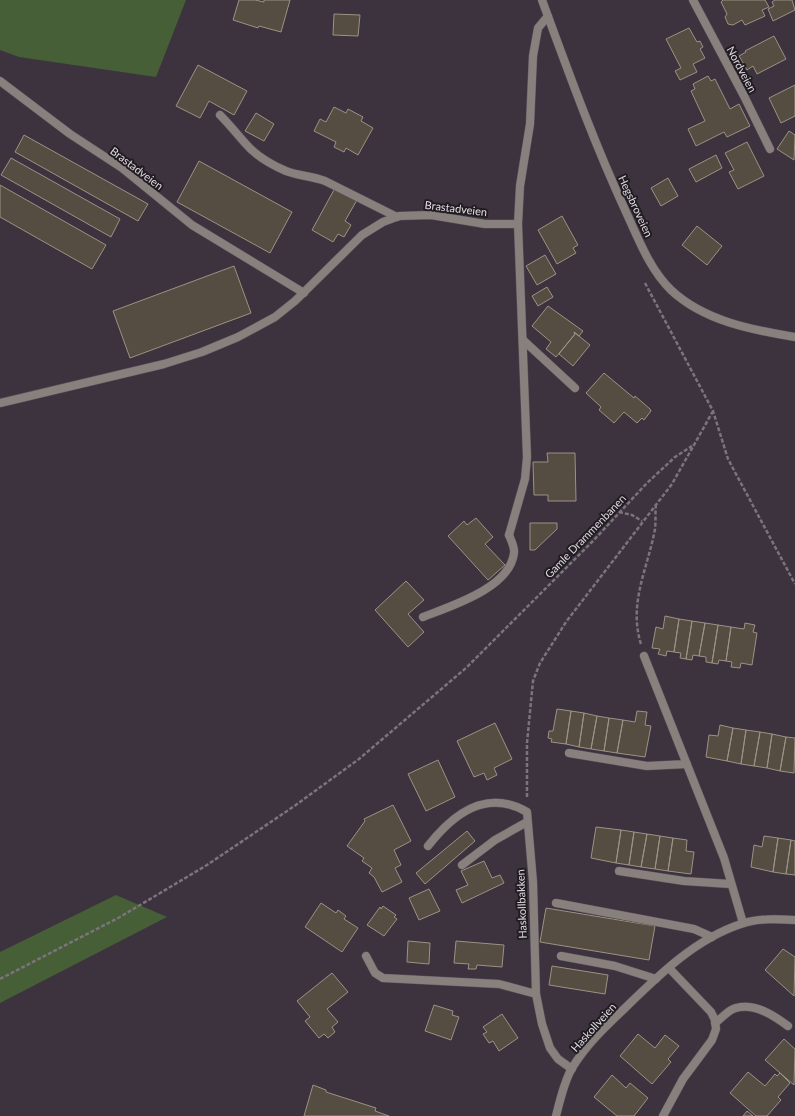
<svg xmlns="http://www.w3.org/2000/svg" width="795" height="1116" font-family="Lato,sans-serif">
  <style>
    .green { fill: #465f36 }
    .building { fill: #554d41; stroke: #9c9285 }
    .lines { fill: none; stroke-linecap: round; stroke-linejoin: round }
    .service-casing { stroke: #5a515b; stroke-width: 9 }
    .minor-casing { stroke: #5a515b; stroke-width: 9 }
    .path { stroke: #7b737d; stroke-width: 2.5; stroke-dasharray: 4 2; stroke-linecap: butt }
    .service { stroke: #88807d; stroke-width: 8 }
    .minor { stroke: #88807d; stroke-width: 8 }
    .labels { text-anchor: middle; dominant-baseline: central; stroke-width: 4; stroke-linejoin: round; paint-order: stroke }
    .street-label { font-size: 11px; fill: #e0dae1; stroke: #201c21 }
  </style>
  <rect width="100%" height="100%" fill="#3c333e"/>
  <path class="green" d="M0 0H186L156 77 19 57 0 50Z
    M116 895 167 917 0 1003V952Z"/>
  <path class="building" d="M239 0H255L264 2V0H290L281 32 259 26 258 28 233 20Z
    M723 0H765L769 7 762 10 765 16 745 25 742 20 733 25 728 24 725 17 727 14 721 2Z
    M775 0H792L795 10 773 21 768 9 774 6 772 2Z
    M334 14 360 15 358 36 333 35Z
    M689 28 697 42 700 41 703 47 700 49 705 58 693 64 697 72 680 80 675 71 681 68 666 39Z
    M774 36 786 59 757 74 753 66 747 70 739 56 746 52 745 51Z
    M198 65 247 91 234 115 209 101 200 118 176 106Z
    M708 76 711 81 715 79 730 109 739 104 750 126 727 137 724 132 696 146 688 129 705 121 691 91 695 89 693 84Z
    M795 85V116L781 123 769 98Z
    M334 107 346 113 348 109 363 117 361 121 373 128 358 155 346 148 344 152 334 147 336 142 314 131 320 119 326 122Z
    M256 113 274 124 264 141 245 131Z
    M789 131 795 135 794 160 777 149Z
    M24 135 148 204 138 221 15 152Z
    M747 142 764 176 738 189 729 172 734 170 725 153Z
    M716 155 722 168 696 182 689 169Z
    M11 158 120 219 111 237 1 175Z
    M199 161 292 212 270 253 177 202Z
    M668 178 678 196 661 206 651 188Z
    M0 185 106 245 92 269 0 217Z
    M335 188 357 200 345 221 351 225 344 237 338 234 333 242 312 230Z
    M562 216 578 245 573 248 576 253 557 264 538 230Z
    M697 226 722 246 707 265 682 245Z
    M545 255 556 274 537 285 526 266Z
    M234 266 251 313 130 358 113 311Z
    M547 287 553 297 538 306 532 296Z
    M548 306 583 331 579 336 574 332 575 334 556 357 546 349 551 342 532 326Z
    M574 332 590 345 573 366 559 354 575 334Z
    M604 373 634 398 635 396 650 409 651 411 644 420 642 418 637 423 624 412 614 423 599 410 601 407 586 393Z
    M547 453H575L576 501H548V495H534L533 462H548Z
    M476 518 493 537 485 544 505 565 488 580 448 536 464 521 467 525Z
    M530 523H557V529L535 550H530Z
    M406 581 424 600 408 614 424 632 408 647 375 610Z
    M665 616 679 619 674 652 667 651 666 656 658 654 660 649 652 648 656 627 663 629Z
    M679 619 692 621 686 659 680 658 681 653 674 652Z
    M692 621 705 623 699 656 693 655 692 660 686 659Z
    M705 623 718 625 712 663 706 662V657L699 656Z
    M745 623 755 625 753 632 757 633 752 665 741 663 740 668 731 667 732 662 726 661 731 627 744 629Z
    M718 625 731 627 726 661 719 660 718 664 712 663Z
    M557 709 571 711 566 744 551 742 552 739 548 738 549 731H553Z
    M571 711 584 713 579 747 566 744Z
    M637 711 647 712 645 725 651 726 645 757 617 753 623 720 635 722Z
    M584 713 597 716 591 749 579 747Z
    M597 716 609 718 604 751 591 749Z
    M609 718 623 720 617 753 604 751Z
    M495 723 512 759 494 768 497 775 487 780 484 773 474 777 457 741Z
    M720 725 733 728 727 761 706 757 709 735 718 736Z
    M733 728 746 730 741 764 727 761Z
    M746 730 760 732 754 766 741 764Z
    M760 732 772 734 767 768 754 766Z
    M772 734 786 737 780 771 767 768Z
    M786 737 795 738 794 773 780 771Z
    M438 760 455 797 426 811 408 774Z
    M393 805 411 841 394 850 401 865 395 868 402 882 382 892 374 877 369 873 372 868 362 861 364 858 347 846 365 821 364 819Z
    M596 827 621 830 616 863 591 858Z
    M621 830 634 832 629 865 616 863Z
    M467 831 475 841 425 884 416 873Z
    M634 832 647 834 641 867 629 865Z
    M647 834 660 836 655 869 641 867Z
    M660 836 673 838 668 871 655 869Z
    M764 836 778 838 773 872 751 867 754 845 762 847Z
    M673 838 687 840 686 851 694 852 691 874 668 871Z
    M778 838 791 840 786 874 773 872Z
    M791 840 795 841V875L786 874Z
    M484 861 492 878 500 875 504 883 462 903 456 890 468 885 461 871Z
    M429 889 440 911 419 920 409 898Z
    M321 903 336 913 338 910 346 916 344 919 358 928 342 952 305 927Z
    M383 906 396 915 394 917 397 919 384 936 367 925 380 907 381 909Z
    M546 908 655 926 649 960 540 942Z
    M408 941 430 943 429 964 407 962Z
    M456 941 504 945 502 967 477 965 476 969H468L469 964 454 963Z
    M783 949 795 957 794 996 765 970Z
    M552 966 608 975 605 994 549 985Z
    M332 973 348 992 327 1009 338 1022 332 1027 335 1032 328 1038 324 1034 319 1038 305 1021 310 1017 297 1001Z
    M434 1005 453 1011 452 1015 459 1017 451 1040 425 1031Z
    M502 1014 518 1038 499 1051 493 1041 489 1043 483 1034 487 1032 483 1027Z
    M638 1034 655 1048 665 1035 679 1046 668 1059 671 1062 652 1084 620 1056Z
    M784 1039 795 1049 794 1085 765 1060Z
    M748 1072 765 1086 775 1074 777 1076 780 1073 790 1083 778 1097 781 1100 767 1116H756L730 1093Z
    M612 1075 626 1088 630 1083 648 1098 634 1116H617L594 1097Z
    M313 1085 326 1090V1092L376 1108 375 1111 389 1116H304Z
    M747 1111 753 1116H743Z"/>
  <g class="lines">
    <g class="service-casing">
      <path id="service" d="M0 81 70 134 122 168 192 225 304 293
        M220 115C230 125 236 133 245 143 255 155 272 165 286 171 299 176 312 176 325 181L397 217
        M523 340 575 388
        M423 617C451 606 510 588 514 553 515 548 511 540 509 535
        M644 656 724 858 743 923
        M569 753 647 766 687 764
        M428 846C453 814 486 788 527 812L533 882 536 994 542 1024 550 1048 558 1059 572 1069
        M462 865 495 840 527 822
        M619 871 684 881 730 884
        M556 903 694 929 712 937
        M366 956 375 973 383 978 499 984 536 994
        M561 956 615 966 656 979
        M715 1023C721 1019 729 1009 736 1008 755 1003 773 1015 788 1026"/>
    </g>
    <g class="minor-casing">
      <path id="minor" d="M542 0C568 71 594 143 626 212 638 238 650 270 671 290 704 321 752 330 795 337
        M693 0 744 96 770 149
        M0 403 164 364 202 352 238 337 275 317 295 301 362 235 383 222 399 216 431 215 485 224H518L520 186 530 124 533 56 538 28 548 16
        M509 535 525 479 527 457 518 224
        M556 1116C560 1100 564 1082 572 1068 586 1045 605 1027 624 1009 658 976 695 939 741 924 758 918 778 919 795 920
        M663 1116 683 1079 712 1040 716 1029 715 1020 711 1012 669 968"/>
    </g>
    <path class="path" d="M645 283 713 411 728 459 795 584
      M619 512 632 515 642 521
      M641 644C628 603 648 568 655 529 656 521 655 512 656 504
      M527 797V743L533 681 540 663 566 622 672 484 713 411
      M0 979 120 917 207 865 293 807 359 759 466 668 593 541 647 483 675 457 692 446"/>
    <use href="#service" class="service"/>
    <use href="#minor" class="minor"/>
  </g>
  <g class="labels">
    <g class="street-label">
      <text transform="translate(742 69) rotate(62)">Nordveien</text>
      <text transform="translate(137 168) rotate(37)">Brastadveien</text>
      <text transform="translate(636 206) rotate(65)">Hegsbroveien</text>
      <text transform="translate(456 208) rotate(7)">Brastadveien</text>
      <text transform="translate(585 536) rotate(-46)">Gamle Drammenbanen</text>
      <text transform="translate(521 904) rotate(-92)">Haskollbakken</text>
      <text transform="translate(593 1027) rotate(-48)">Haskollveien</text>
    </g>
  </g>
</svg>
